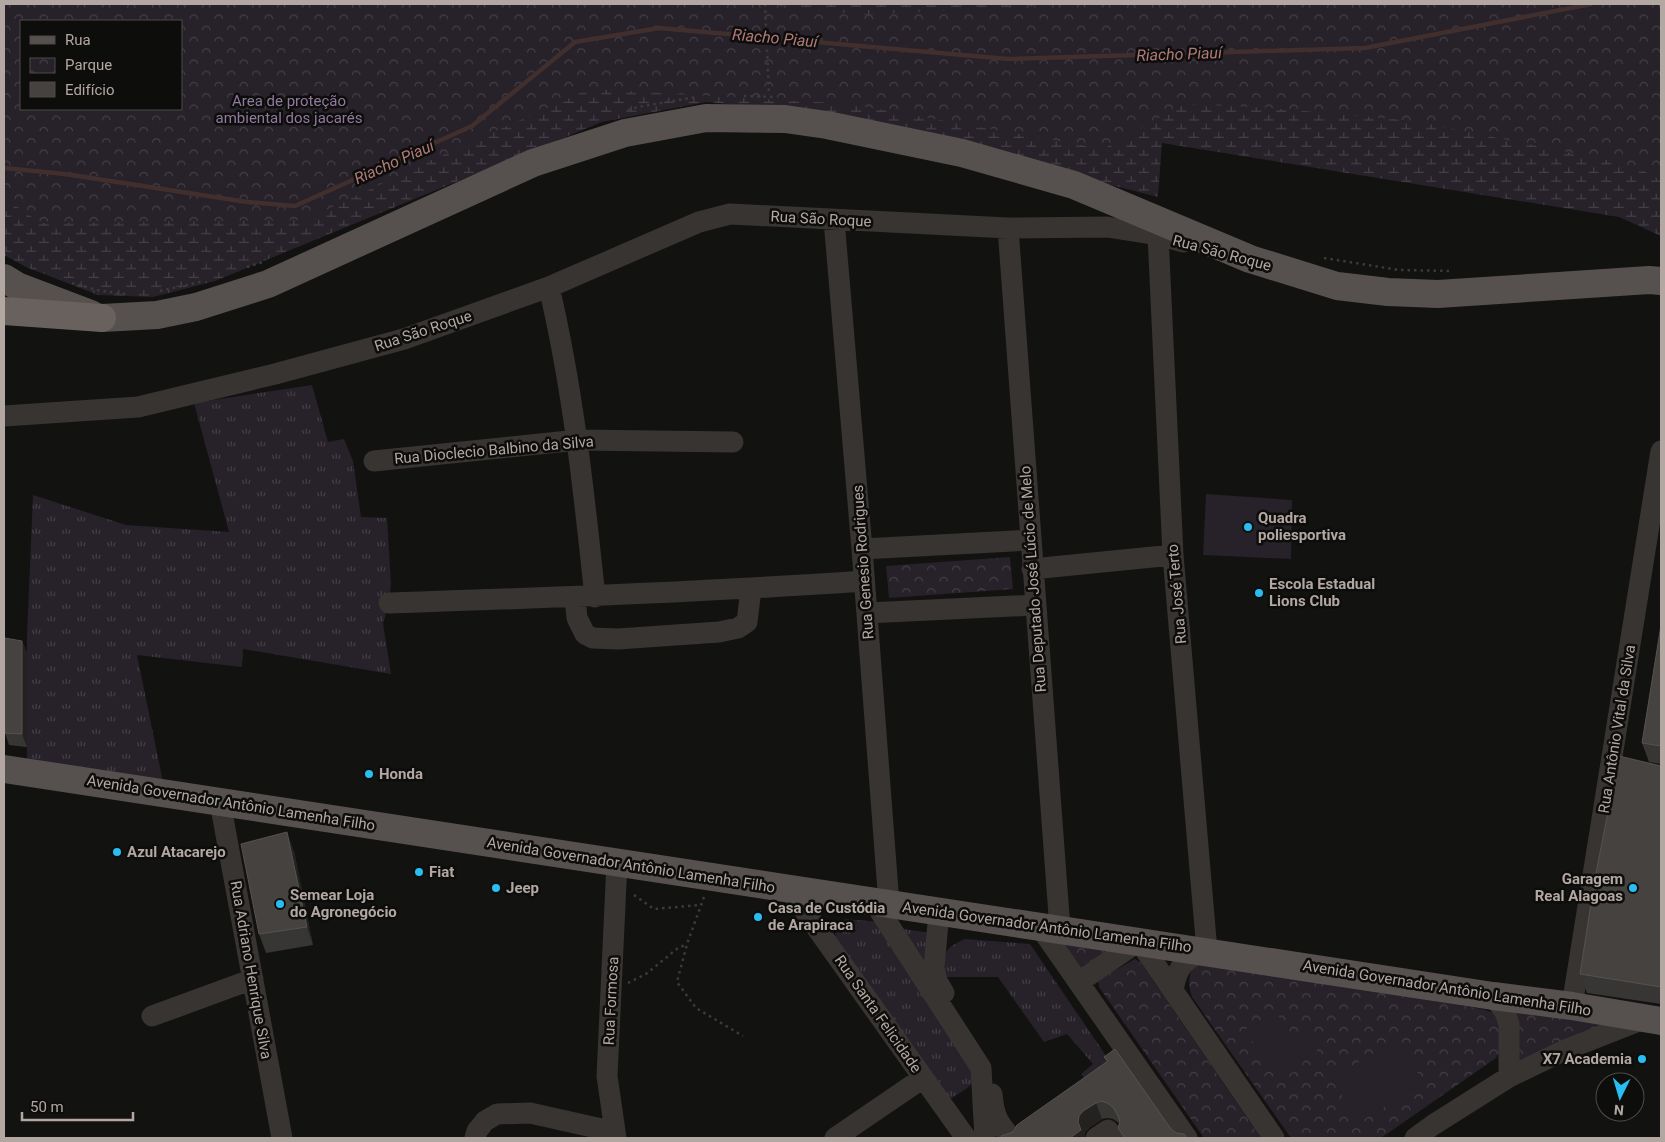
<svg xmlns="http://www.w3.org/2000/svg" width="1665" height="1142" font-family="Roboto,sans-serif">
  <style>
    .grass { fill: url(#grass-tufts) }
    .wetland { fill: url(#wetland-marsh); fill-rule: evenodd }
    .park { fill: url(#park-crowns); fill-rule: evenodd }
    .garden { fill: #27212a }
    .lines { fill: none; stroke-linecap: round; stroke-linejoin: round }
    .stream { stroke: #402f2d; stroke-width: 4.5 }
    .path { stroke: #3e3a38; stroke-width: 2.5; stroke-dasharray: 2.5 4; stroke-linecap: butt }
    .minor { stroke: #373432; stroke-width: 21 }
    .major { stroke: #56514e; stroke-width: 28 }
    .highway { stroke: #68615e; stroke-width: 28 }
    .wall { fill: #373634 }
    .shaded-wall { fill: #232221 }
    .building { fill: #454240; stroke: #56524f }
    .poi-dot { fill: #29bef2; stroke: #0d0d0c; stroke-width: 2 }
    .labels { text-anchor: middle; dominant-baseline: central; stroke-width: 5; stroke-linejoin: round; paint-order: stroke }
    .park-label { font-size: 15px; fill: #91799f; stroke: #0d0d0c }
    .street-label { font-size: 15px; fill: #b3a7a2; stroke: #0d0d0c }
    .poi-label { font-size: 15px; font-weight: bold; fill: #b3a7a2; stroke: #0d0d0c; text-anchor: start }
    .water-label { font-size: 16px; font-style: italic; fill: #af7b78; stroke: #0d0d0c }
  </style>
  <defs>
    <pattern id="grass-tufts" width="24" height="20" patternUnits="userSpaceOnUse" patternTransform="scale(1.25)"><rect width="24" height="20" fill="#27212a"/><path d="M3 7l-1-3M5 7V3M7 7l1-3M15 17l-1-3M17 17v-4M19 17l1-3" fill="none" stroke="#443e46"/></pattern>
    <pattern id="wetland-marsh" width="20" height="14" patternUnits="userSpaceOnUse" patternTransform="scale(1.25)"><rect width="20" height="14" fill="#27212a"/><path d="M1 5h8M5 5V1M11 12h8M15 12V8" fill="none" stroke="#443e46"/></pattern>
    <pattern id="park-crowns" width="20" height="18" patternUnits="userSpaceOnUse" patternTransform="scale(1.25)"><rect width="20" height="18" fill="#27212a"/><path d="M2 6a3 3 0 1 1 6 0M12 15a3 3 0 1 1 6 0" fill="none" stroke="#443e46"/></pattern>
  </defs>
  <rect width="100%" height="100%" fill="#121211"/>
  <path class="grass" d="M312 385 328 442 344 439 353 461 361 517 387 518 391 584 389 603 383 623 391 674 243 649 242 667 137 655 163 782 27 760V636L33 495 126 525 229 532 194 403Z
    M846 919 880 922 976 1070 974 1082 966 1089 947 1101 837 944C834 932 834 925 846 919Z
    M903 929 932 933 926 967Z
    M965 939 1030 944 1115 1069 1089 1084 1081 1074 1093 1064 1067 1034 1044 1042 998 977H946C942 954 943 949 965 939Z"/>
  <path class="wetland" d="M4 4H1661V236L1619 217 1162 143 1158 197 828 113 706 102 602 122 215 281 153 297 98 295 26 267 4 255ZM21 21H181V109H21Z"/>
  <path class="park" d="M4 4H761L862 15 1072 4H1661V180L1631 165 1414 121 1272 108 1184 104 1103 149 850 104 590 89 464 145 305 220 41 223 4 198ZM21 21H181V109H21Z
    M1010 557 1013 589 889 598 886 566Z
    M1040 927 1139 941 1079 982Z
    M1135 959 1141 963 1261 1138H1204L1099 987 1098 980Z
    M1205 962 1482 1009 1494 1013 1500 1023 1502 1046 1496 1058 1381 1138H1291L1192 997C1188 984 1188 977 1194 964Z
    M1505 1012 1644 1019 1509 1077Z"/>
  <path class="garden" d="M1206 494 1292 500 1291 559 1203 555Z
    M1276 1013 1296 1040 1300 1038H1310L1315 1043 1317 1051 1313 1057 1305 1059C1298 1072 1292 1075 1278 1074L1244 1030Z
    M1395 1040 1424 1082 1360 1122 1331 1079Z"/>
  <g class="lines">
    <path class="stream" d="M4 168 65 174 247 202 295 206 472 126 575 42 659 28 1008 59 1365 48 1591 4"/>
    <path class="path" d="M765 4 769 95
      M744 96 776 97
      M628 110 638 107 696 97
      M4 254 10 257
      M1324 258 1399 270 1453 271
      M247 267 263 262
      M72 283 101 291 128 294
      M160 291 204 281
      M634 895 654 909 700 905
      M704 897 687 944 677 982 696 1008 743 1036
      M628 983 646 974 678 948 687 944"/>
    <path class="minor" d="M834 220 862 549 889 904
      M1008 228 1060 929
      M1158 235 1173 555 1207 951C1184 958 1177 967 1173 991
      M549 287C573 389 584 492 595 597
      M4 416 138 407 275 374 404 339 549 287 699 222 730 214 1008 228 1107 227 1158 235 1184 242
      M374 461 578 440 733 442
      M862 549 1030 540
      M1032 569 1173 555
      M575 598 577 618 585 634 593 638 618 639 719 632 738 628 747 622 751 589
      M389 603C548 598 706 592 864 581
      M867 613 1035 605
      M220 802 282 1138
      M789 889 966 1138
      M874 902 981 1068 985 1138
      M939 912 934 967 937 981 944 993
      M1040 927 1187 1138
      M1079 982 1139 941 1274 1138
      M1493 996 1505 1012 1509 1024V1077
      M1572 1006 1661 451
      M152 1016 253 979
      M992 1094C994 1116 997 1121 1011 1138
      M475 1138 477 1131 485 1121 497 1114 530 1113 615 1132
      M616 1138 607 1076 617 862
      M835 1138 923 1078
      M1096 1138 1108 1130 1113 1138
      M1415 1138 1433 1125 1509 1077 1565 1050 1644 1019"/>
    <path class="major" d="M4 278 17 286 91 314
      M78 314 102 318 157 315 196 307 268 284 533 163 625 133 706 118 785 119 827 125 962 153 1074 185 1250 259 1337 286 1388 292 1438 294 1649 280 1661 281
      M4 769 1493 996 1572 1006 1661 1021"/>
    <path class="highway" d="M4 311 102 318"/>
  </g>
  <path class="wall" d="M1661 625V764L1649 762 1642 743Z
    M22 641 27 653V747L9 745 5 733Z
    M1661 766V1004L1587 993 1580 974Z
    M294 851 313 945 266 953 259 934Z
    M1104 1057 1171 1129 1176 1133 1187 1138H1121L1118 1128 1119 1123 1113 1119 1107 1118 1102 1119 1089 1128 1085 1132 1084 1138H1002L1001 1136 1013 1132 1106 1062Z"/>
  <path class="shaded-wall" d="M22 641 27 653V747L22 734Z
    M287 832 294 851 313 945 307 927Z
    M1096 1103 1102 1119 1089 1128 1085 1132 1084 1138H1070L1078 1122 1079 1116 1083 1111Z"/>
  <path class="building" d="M1661 625V746L1642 743Z
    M5 638 22 641V734L5 733 4 707V647Z
    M1619 756 1661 766V987L1580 974 1595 878Z
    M287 832 307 927 259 934 241 844Z
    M1115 1049 1171 1129 1176 1133 1184 1134 1187 1138H1125L1118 1128 1120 1122 1118 1116 1113 1107 1107 1103 1101 1101 1096 1103 1083 1111 1079 1116 1078 1122 1081 1130 1070 1138H1003L1001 1136 1013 1132 1017 1125 1108 1061 1104 1057Z"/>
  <g class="poi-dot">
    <circle cx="1248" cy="527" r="5"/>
    <circle cx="1259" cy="593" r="5"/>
    <circle cx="369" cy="774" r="5"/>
    <circle cx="117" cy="852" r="5"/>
    <circle cx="419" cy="872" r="5"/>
    <circle cx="496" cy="888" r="5"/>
    <circle cx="1633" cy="888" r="5"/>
    <circle cx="280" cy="904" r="5"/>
    <circle cx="758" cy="917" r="5"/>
    <circle cx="1642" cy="1059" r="5"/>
  </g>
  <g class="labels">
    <g class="park-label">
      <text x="289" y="101">Area de proteção<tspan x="289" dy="17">ambiental dos jacarés</tspan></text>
    </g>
    <g class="street-label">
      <text transform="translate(821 219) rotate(3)">Rua São Roque</text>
      <text transform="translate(1222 253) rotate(15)">Rua São Roque</text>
      <text transform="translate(423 331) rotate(-18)">Rua São Roque</text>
      <text transform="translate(494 450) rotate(-5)">Rua Dioclecio Balbino da Silva</text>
      <text transform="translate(863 562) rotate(-94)">Rua Genesio Rodrigues</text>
      <text transform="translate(1033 579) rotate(-94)">Rua Deputado José Lúcio de Melo</text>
      <text transform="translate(1177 594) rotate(-95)">Rua José Terto</text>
      <text transform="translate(1617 729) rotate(-81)">Rua Antônio Vital da Silva</text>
      <text transform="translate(231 803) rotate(9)">Avenida Governador Antônio Lamenha Filho</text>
      <text transform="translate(631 865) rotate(9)">Avenida Governador Antônio Lamenha Filho</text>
      <text transform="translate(1047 927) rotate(8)">Avenida Governador Antônio Lamenha Filho</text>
      <text transform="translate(251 970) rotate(80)">Rua Adriano Henrique Silva</text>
      <text transform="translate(1447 988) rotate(9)">Avenida Governador Antônio Lamenha Filho</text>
      <text transform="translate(611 1001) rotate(-87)">Rua Formosa</text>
      <text transform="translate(878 1014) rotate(55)">Rua Santa Felicidade</text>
    </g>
    <g class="poi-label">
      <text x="1258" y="518">Quadra<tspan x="1258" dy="17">poliesportiva</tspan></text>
      <text x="1269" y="584">Escola Estadual<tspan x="1269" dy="17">Lions Club</tspan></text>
      <text x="379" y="774">Honda</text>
      <text x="127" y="852">Azul Atacarejo</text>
      <text x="429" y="872">Fiat</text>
      <text x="1623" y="879" text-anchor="end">Garagem<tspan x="1623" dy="17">Real Alagoas</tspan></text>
      <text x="506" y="888">Jeep</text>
      <text x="290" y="895">Semear Loja<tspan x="290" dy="17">do Agronegócio</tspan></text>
      <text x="768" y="908">Casa de Custódia<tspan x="768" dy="17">de Arapiraca</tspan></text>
      <text x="1632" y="1059" text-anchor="end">X7 Academia</text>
    </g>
    <g class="water-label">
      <text transform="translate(775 38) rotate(5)">Riacho Piauí</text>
      <text transform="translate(1179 54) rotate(-2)">Riacho Piauí</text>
      <text transform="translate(394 162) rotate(-24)">Riacho Piauí</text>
    </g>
  </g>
  <rect width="1665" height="1142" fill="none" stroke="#b3a7a2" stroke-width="10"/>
  <rect x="20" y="20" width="162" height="90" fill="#0d0d0c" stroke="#4f4b48"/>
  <rect x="30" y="36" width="25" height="8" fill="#56514e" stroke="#4f4b48"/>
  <text x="65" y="45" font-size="15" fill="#b3a7a2">Rua</text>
  <rect x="30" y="58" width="25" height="15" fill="url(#park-crowns)" stroke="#4f4b48"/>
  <text x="65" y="70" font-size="15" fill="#b3a7a2">Parque</text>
  <rect x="30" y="82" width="25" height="15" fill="#454240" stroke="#4f4b48"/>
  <text x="65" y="95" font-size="15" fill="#b3a7a2">Edifício</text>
  <g transform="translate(1620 1097) rotate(185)"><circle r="24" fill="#0d0d0c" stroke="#4f4b48"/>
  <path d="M0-4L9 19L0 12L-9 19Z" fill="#29bef2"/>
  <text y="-8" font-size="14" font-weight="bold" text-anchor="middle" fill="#b3a7a2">N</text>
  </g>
  <path d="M22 1112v8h111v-8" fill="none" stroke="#b3a7a2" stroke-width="2.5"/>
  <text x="30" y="1112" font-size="15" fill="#b3a7a2" stroke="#0d0d0c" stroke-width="4" paint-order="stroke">50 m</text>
</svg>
